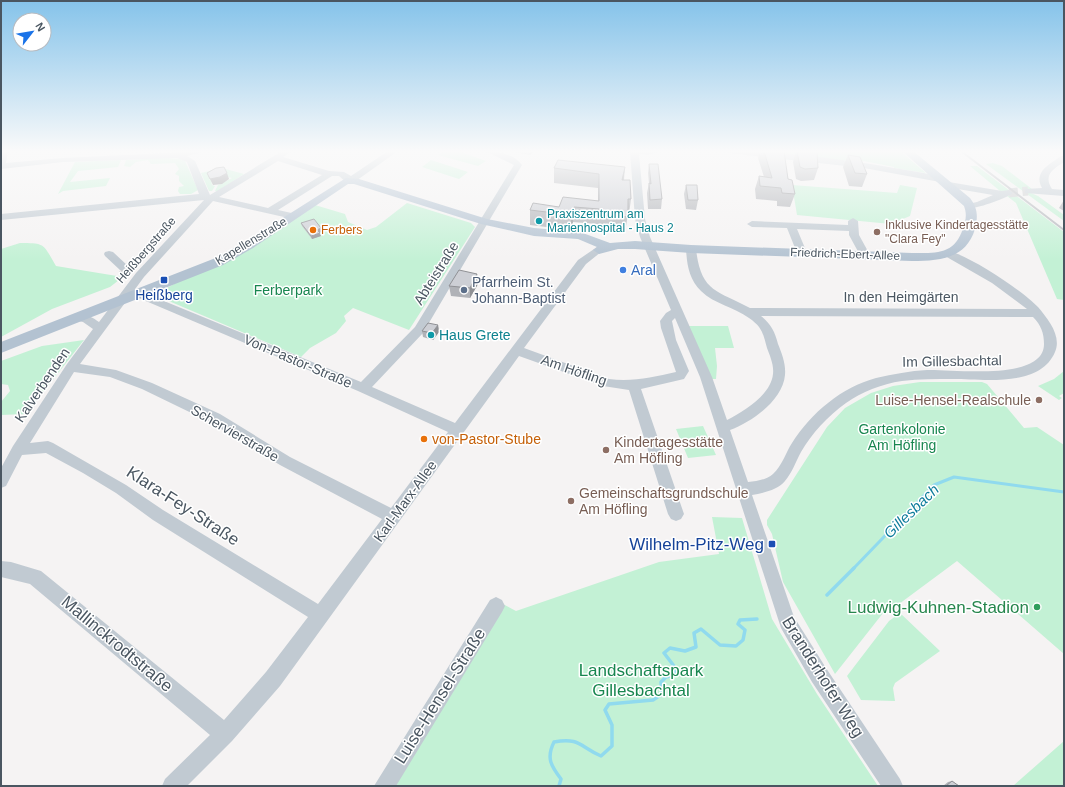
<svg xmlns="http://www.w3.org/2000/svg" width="1065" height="787" font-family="Arial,sans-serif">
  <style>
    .green { fill: #c3f1d5 }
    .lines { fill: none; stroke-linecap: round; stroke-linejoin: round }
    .stream-far1 { stroke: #90daee; stroke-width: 3 }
    .stream { stroke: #90daee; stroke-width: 3.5 }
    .minor-tunnel-far1 { stroke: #caccce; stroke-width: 9; stroke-dasharray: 9 4.5; stroke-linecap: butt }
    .minor-tunnel { stroke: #caccce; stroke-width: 12; stroke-dasharray: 12 6; stroke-linecap: butt }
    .minor { fill: #c1cad2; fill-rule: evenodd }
    .major { fill: #b3c2d1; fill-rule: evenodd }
    .rail { stroke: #b5b8bd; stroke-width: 2 }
    .wall { fill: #b0b2b7 }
    .shaded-wall { fill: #909195 }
    .building { fill: #cdcfd5; stroke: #909195 }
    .culture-dot { fill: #0f9aa8; stroke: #fff; stroke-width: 1.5 }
    .food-dot { fill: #e8710a; stroke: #fff; stroke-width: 1.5 }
    .education-dot { fill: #8d6e63; stroke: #fff; stroke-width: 1.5 }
    .shop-dot { fill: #3f7fe0; stroke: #fff; stroke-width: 1.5 }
    .transit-dot { fill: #1a4fb4; stroke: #fff; stroke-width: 1.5 }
    .service-dot { fill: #5c6f8a; stroke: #fff; stroke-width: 1.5 }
    .leisure-dot { fill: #2e9e5b; stroke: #fff; stroke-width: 1.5 }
    .labels { text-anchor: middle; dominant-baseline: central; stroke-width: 3; stroke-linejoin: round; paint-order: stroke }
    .far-culture-label { font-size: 12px; fill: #0d838f; stroke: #fff; text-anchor: start }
    .far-education-label { font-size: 12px; fill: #785e54; stroke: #fff; text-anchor: start }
    .far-food-label { font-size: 12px; fill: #c56008; stroke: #fff; text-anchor: start }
    .far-street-label { font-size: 12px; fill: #4a5661; stroke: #fff }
    .shop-label { font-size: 14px; fill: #366cbe; stroke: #fff; text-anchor: start }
    .street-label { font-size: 14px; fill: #4a5661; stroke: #fff }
    .service-label { font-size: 14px; fill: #4e5e75; stroke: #fff; text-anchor: start }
    .park-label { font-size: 14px; fill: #17864f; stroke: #fff }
    .transit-label { font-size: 14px; fill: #164399; stroke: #fff }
    .culture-label { font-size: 14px; fill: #0d838f; stroke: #fff; text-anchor: start }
    .education-label { font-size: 14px; fill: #785e54; stroke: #fff; text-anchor: start }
    .food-label { font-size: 14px; fill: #c56008; stroke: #fff; text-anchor: start }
    .water-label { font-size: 15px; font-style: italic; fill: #0c7c9b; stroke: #fff }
    .near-street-label { font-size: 17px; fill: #4a5661; stroke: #fff }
    .near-transit-label { font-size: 17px; fill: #164399; stroke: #fff; text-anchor: end }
    .near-leisure-label { font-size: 17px; fill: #27864d; stroke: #fff; text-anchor: end }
    .near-park-label { font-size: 17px; fill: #17864f; stroke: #fff }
  </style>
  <rect width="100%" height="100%" fill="#f5f3f3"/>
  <path class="green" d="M444 151H458L486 161 478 166 438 155Z
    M746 151H900L926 173 894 168V167L864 161H853Z
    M166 158 182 159 185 161 198 190 191 194H180L178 191 179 187 184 186 179 181V176L175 174 179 169 175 163 151 164 148 160 136 162 130 167 124 166 126 160Z
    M121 160 118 167 78 171 70 182 110 178 106 186 63 191 58 194 75 162Z
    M431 160 468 172 459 179 422 167Z
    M993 163 1002 166 1032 189 1031 193 1038 196 1064 215V221L986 164Z
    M970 166H977L1064 232V300L1057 299 1016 203 1007 196 1011 195 1006 191H1000Z
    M222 168 244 174 218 191H215L218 185 232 178 227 177 226 173 209 179 211 180 212 185 215 186 212 191H209L201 173Z
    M792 185 897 193 900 185 917 188 910 216 891 224 797 215Z
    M407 203 471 223 475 227 409 330 353 308 344 316 346 321 336 333 310 348 301 357 157 296 158 293 315 205 345 214 348 222 367 230 376 227Z
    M20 243C46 243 43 244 56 266L123 277 110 287 52 309 1 337V249Z
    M688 326H728L734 348H715L717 366 716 379H710Z
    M84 340 26 414 1 415V402L10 391 8 385 1 384V361L42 346Z
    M1064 371V393L1059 396 1062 398 1059 400 1038 386 1054 379Z
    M920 382H982L987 384 1024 428 1037 427 1064 445V654L957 561 899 604 887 608 835 674 783 582 772 534 767 525V520L827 427 845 408 871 393 893 386Z
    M703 426 716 455 688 458 676 429Z
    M712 517 742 518 772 619 817 694 878 786H395L501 603 516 611 659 562 719 554Z
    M900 613 940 651 895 683 893 688 895 701 861 700 847 676 889 621Z
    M1064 741V786H1013Z"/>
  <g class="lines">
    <path class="stream-far1" d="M853 569 934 485 954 477 1064 492"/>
    <path class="stream" d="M827 595 854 568
      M559 786 561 779C551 766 546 758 554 742 580 737 580 747 601 756L612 746V725L605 710 609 704 653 700 662 694 661 682 666 677 675 675 674 666 664 653 670 648 685 651 696 647 694 633 701 629 720 645 736 646 743 640 745 630 738 624 740 620 757 619"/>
    <path class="minor-tunnel-far1" d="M1009 193 1028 191"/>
    <path class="minor-tunnel" d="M124 268 129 275"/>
    <path class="minor" d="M1 151H8L6 163 63 158 207 151 187 156 195 161 210 195 282 151H292L283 157 329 171 344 172 351 176 388 151H398L353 183H347L339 176H332L278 210 296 214V218L293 219 213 201 144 277 80 364 116 370 152 383 220 414 290 457 391 508 448 432 358 391 134 296 132 294 134 292H142L361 382 415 327 514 165 485 151C498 151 514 154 522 165L423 333 372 387 455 423 578 260 597 247 602 250 601 252 586 264 524 348 609 379C633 382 653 377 676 372L661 328 660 321 666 313 671 310 640 237 635 219 630 151H660L648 155 639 154 645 219 650 237 712 377 727 420C744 411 771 395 773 374 774 365 770 356 767 348 763 333 762 327 749 318 734 307 714 304 701 291 689 279 687 265 686 249L687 247H695L696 249C701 292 716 290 750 308L1027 309 992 283 945 256 944 254 945 252 949 251C970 256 1023 291 1038 307 1048 319 1062 336 1055 352 1040 388 983 379 953 379 936 379 919 379 902 381 881 384 862 392 846 403 828 416 812 433 801 452 796 461 792 473 785 481 778 490 763 493 752 495L794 617 826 668 900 779 903 786H881L812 682 781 628 700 377 675 318 672 321 676 340 689 371 684 379 641 389 684 514 681 519 676 521 671 519 668 514 629 390 603 386 519 356 280 686 232 741 187 786H162L165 779 210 735 30 584 1 577V561L11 562 41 571 224 720 266 672 308 617 153 520 116 493 83 473 46 453 22 455 6 486 1 488V468L13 446 67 364 93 329 83 322 74 320 72 317 74 314C83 312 92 317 99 322L136 273 204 200 1 220V214L199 194 187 162 177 158 63 162 1 169ZM278 161 322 175 268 208 219 197ZM761 316 1033 317C1041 325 1044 333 1044 344 1044 382 952 369 927 370 910 371 893 374 876 378 842 387 811 413 792 443 786 452 782 466 773 474 766 480 757 481 748 482L730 430C752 422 783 400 785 375 786 364 782 354 778 344 775 332 771 324 761 316ZM74 372 110 377 142 389 210 422 280 465 382 519 318 604 163 510 126 485 53 443 48 441 30 443Z
      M724 151C797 151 869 163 940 176L944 179 940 182 864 168 728 153Z
      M1061 156H1064V162C1053 169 1043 175 1052 189L1064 190V196L1025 193V189L1042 188C1033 172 1050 164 1061 156Z
      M949 182 1002 191 1009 190 1013 193C1009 197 975 210 968 208V204L977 202 993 195 946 187V183Z
      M853 218 858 221 859 235 870 255 869 257H861L849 235V231L797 229 807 253 802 256 797 253 787 228 752 227 747 224 752 221 848 225V221Z
      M109 251 113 252 128 266 129 268 128 270H120L105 256 104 254 105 252Z
      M496 597 502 600 505 606 502 612 396 786H374L490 600Z"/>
    <path class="major" d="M902 151H913L970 198C978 209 978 216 975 229 966 259 939 261 912 261L691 253 635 249H618L599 254 593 250 597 247 578 239 534 236 481 224 354 184H348L253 248 223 265 1 353V342L213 259 245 242 346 178 359 179 487 219 534 228 580 232 610 243 635 241 691 245 912 253C936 253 955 255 963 228 966 220 967 214 964 206Z"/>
    <path class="rail" d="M961 151 1064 230"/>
  </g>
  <path class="wall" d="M509 151H534L530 155Z
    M760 151H784L788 179 795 194 790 207 777 206V201L756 199 755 189 759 176 764 177 758 158Z
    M796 151H810L818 168 814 180 801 181 796 179 793 162Z
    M848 155 867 174 862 187 849 186 843 167Z
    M649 164 662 199 661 209H648L647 193 649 183 648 173Z
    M625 167 624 180 631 199 629 214H628L625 232 597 230V224L573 222 571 230 530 225V210L559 207 598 201V188L554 183V168Z
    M686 185 698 200 696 210 686 209 684 194Z
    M1064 200V211L1059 208Z
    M301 223 322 232H319L321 236 312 239 302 226Z
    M477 274 478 284 470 298 451 296 449 286Z
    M438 325 439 332 433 340 423 337 422 331Z
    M952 781 959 786H943L948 782Z"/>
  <path class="shaded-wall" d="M530 151H534L530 155Z
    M625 167 623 182 622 180Z
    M227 173 229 179 222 184 213 185 210 179Z
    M574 207 573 222 571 230V215Z
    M321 228 322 232 318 233 317 230Z
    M320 233 321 236 312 239 311 236Z
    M477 274 478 284 470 298V288Z
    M438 325 439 332 433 340 432 333Z"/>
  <path class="building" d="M764 151H784L788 179 792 180 795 194 782 193 781 188 760 186 759 176 772 178Z
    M797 151 817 152 818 168 805 169 800 167Z
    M848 155 860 157 867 174 855 173Z
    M558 160 625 167 622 180H630L631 199H628V217L598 215 599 209 574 207 571 215 530 210 533 203 559 207 563 197 599 201V174L554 168Z
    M649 164H658L662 199 650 200 649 183 651 184Z
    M224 167 227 173 220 177 210 179 207 173 216 168Z
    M686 185H697L698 200H688Z
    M314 219 321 228 317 230 320 233 311 236 301 223Z
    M459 270 477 274 470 288 449 286Z
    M428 323 438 325 432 333 422 331Z
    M952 781 959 786H946Z"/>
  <linearGradient id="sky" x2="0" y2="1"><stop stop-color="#85c3ea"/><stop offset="0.58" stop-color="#fafafa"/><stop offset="1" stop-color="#fafafa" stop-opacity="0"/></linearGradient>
  <rect width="1065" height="261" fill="url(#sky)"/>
  <g class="culture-dot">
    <circle cx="539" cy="221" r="4"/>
    <circle cx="431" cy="335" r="4"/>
  </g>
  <g class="food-dot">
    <circle cx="313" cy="230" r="4"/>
    <circle cx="424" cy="439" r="4"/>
  </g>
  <g class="education-dot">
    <circle cx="877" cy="232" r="4"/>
    <circle cx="1039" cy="400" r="4"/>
    <circle cx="606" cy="450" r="4"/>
    <circle cx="571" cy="501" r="4"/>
  </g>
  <circle class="shop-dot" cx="623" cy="270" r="4"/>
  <g class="transit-dot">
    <rect x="160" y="276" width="8" height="8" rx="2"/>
    <rect x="768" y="540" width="8" height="8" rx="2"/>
  </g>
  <circle class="service-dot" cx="464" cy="290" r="4"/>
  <circle class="leisure-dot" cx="1037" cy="607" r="4"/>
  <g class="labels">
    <g class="far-culture-label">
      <text x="547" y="214">Praxiszentrum am<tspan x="547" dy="14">Marienhospital - Haus 2</tspan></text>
    </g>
    <g class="far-education-label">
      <text x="885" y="225">Inklusive Kindertagesstätte<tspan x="885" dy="14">"Clara Fey"</tspan></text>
    </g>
    <g class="far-food-label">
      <text x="321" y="230">Ferbers</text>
    </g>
    <g class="far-street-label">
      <text transform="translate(251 241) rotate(-31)">Kapellenstraße</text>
      <text transform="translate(146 250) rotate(-49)">Heißbergstraße</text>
      <text transform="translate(845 254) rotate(2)">Friedrich-Ebert-Allee</text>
    </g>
    <g class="shop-label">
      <text x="631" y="270">Aral</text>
    </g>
    <g class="street-label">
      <text transform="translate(436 273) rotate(-58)">Abteistraße</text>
      <text x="901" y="297">In den Heimgärten</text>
      <text transform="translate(298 361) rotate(23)">Von-Pastor-Straße</text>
      <text transform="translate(952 361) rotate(-1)">Im Gillesbachtal</text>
      <text transform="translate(574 370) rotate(19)">Am Höfling</text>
      <text transform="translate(42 385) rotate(-56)">Kalverbenden</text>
      <text transform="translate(235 433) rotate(30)">Schervierstraße</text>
      <text transform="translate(405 501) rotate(-54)">Karl-Marx-Allee</text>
    </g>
    <g class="service-label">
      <text x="472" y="282">Pfarrheim St.<tspan x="472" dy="16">Johann-Baptist</tspan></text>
    </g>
    <g class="park-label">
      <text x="288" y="290">Ferberpark</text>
      <text x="902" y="429">Gartenkolonie<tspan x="902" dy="16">Am Höfling</tspan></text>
    </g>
    <g class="transit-label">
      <text x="164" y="295">Heißberg</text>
    </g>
    <g class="culture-label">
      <text x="439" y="335">Haus Grete</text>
    </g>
    <g class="education-label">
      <text x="1031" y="400" text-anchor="end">Luise-Hensel-Realschule</text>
      <text x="614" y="442">Kindertagesstätte<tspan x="614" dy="16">Am Höfling</tspan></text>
      <text x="579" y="493">Gemeinschaftsgrundschule<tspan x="579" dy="16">Am Höfling</tspan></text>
    </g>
    <g class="food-label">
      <text x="432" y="439">von-Pastor-Stube</text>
    </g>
    <g class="water-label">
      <text transform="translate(911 511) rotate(-44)">Gillesbach</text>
    </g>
    <g class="near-street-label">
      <text transform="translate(183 506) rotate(33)">Klara-Fey-Straße</text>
      <text transform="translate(117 644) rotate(40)">Mallinckrodtstraße</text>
      <text transform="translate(823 677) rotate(58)">Branderhofer Weg</text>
      <text transform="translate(440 696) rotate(-58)">Luise-Hensel-Straße</text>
    </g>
    <g class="near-transit-label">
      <text x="764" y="544">Wilhelm-Pitz-Weg</text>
    </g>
    <g class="near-leisure-label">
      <text x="1029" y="607">Ludwig-Kuhnen-Stadion</text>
    </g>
    <g class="near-park-label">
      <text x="641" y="670">Landschaftspark<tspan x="641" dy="20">Gillesbachtal</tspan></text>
    </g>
  </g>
  <rect width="1065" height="787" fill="none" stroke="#4a5661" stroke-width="4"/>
  <g transform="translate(32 32) rotate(59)"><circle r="19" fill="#ffffff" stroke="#b7bbc0"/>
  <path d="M0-3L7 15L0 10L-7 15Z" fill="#1a73e8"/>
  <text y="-6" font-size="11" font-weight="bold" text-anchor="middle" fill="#4a5661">N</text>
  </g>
</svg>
